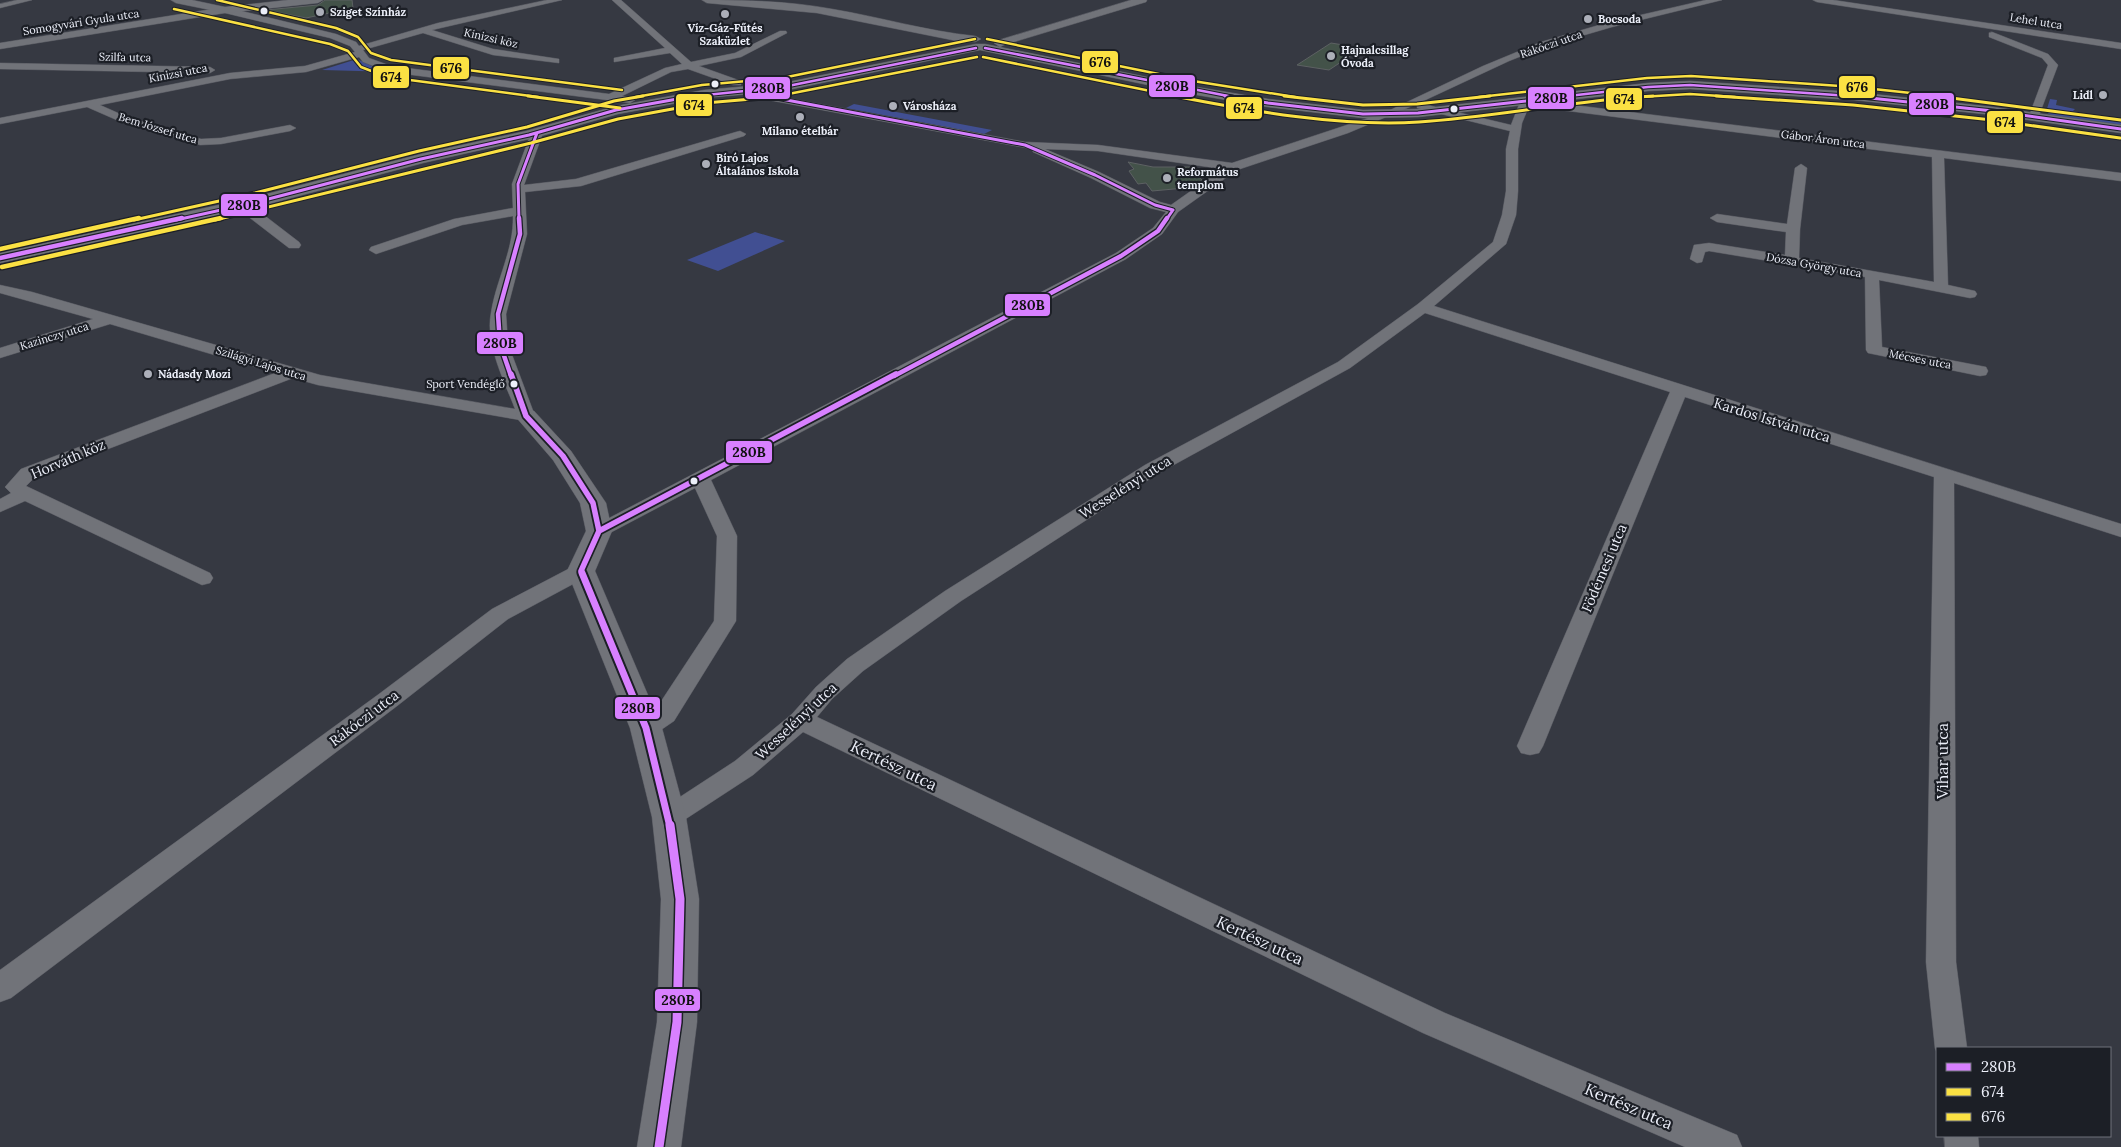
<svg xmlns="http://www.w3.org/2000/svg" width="2121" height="1147" font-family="Lora,serif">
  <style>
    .green { fill: #414f92 }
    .building { fill: #435249; stroke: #5d6163 }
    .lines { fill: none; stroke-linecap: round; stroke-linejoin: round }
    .street-casing { stroke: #55575f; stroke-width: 1 }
    .secondary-casing { stroke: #55575f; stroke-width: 1 }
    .street { fill: #717379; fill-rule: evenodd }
    .secondary { fill: #717379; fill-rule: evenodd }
    .bus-1-far5-casing { stroke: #1c1f26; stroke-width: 4.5 }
    .bus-1-far4-casing { stroke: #1c1f26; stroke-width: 5 }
    .bus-1-far3-casing { stroke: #1c1f26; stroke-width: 7 }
    .bus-1-far2-casing { stroke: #1c1f26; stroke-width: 9 }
    .bus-1-far1-casing { stroke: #1c1f26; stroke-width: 11 }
    .bus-1-casing { stroke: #1c1f26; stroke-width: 12 }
    .bus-2-far2-casing { stroke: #1c1f26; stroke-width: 4.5 }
    .bus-2-far1-casing { stroke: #1c1f26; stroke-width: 5 }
    .bus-2-casing { stroke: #1c1f26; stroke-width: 7 }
    .bus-3-far2-casing { stroke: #1c1f26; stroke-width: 4.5 }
    .bus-3-far1-casing { stroke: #1c1f26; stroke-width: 5 }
    .bus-3-casing { stroke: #1c1f26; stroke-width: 7 }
    .bus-1-far5 { stroke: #d880ff; stroke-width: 2.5 }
    .bus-1-far4 { stroke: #d880ff; stroke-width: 3 }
    .bus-1-far3 { stroke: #d880ff; stroke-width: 4.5 }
    .bus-1-far2 { stroke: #d880ff; stroke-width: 5.5 }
    .bus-1-far1 { stroke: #d880ff; stroke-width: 7 }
    .bus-1 { stroke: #d880ff; stroke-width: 9 }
    .bus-2-far2 { stroke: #fbe143; stroke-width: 2.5 }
    .bus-2-far1 { stroke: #fbe143; stroke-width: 3 }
    .bus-2 { stroke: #fbe143; stroke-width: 4.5 }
    .bus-3-far2 { stroke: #fbe143; stroke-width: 2.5 }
    .bus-3-far1 { stroke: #fbe143; stroke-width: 3 }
    .bus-3 { stroke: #fbe143; stroke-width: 4.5 }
    .bus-dot { fill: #eceff9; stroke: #1c1f26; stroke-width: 2 }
    .poi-dot { fill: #acafb9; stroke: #1c1f26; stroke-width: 2 }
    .labels { text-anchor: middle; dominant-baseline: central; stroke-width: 4.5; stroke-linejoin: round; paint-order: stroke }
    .far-poi-label { font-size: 11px; font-weight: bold; fill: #eceff9; stroke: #1c1f26; text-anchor: start }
    .far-street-label { font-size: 11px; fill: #eceff9; stroke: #1c1f26 }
    .far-bus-label { font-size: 11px; fill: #eceff9; stroke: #1c1f26; text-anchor: end }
    .street-label { font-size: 14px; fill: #eceff9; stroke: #1c1f26 }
    .near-street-label { font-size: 16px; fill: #eceff9; stroke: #1c1f26 }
    .line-badge { stroke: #1c1f26; stroke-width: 2 }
    .pale-badge-label { font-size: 14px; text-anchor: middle; font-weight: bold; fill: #111 }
  </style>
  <rect width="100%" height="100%" fill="#363942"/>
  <path class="green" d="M357 59 379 69 395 72 322 70Z
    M2050 99 2057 100 2056 105 2075 109 2073 111 2121 122V125L2052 116 2046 112Z
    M854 104 992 130 984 134 846 108Z
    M755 232 785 241 718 271 687 260Z"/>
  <path class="building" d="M325 0H352L353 8 306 18 266 10 318 5Z
    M1331 43 1362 48 1329 70 1297 65Z
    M1128 162 1153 167H1190L1202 180 1185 188 1152 191 1146 183 1138 184 1129 171 1134 169Z"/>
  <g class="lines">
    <g class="street-casing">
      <path id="street" d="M17 0H32L0 8V4Z
        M547 0H562L432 30 493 49 559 59V63L493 55 423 33 363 50 369 58 391 66 609 94 665 68 682 64 670 53 614 62V58L665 48 612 0H621L691 62 735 53 780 31H786L787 33 741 57 699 66 741 81V85H733L688 69 671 72 622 96 634 98 635 100 630 103 389 72 363 62 359 57 306 72 230 79 100 105 127 117 201 139 221 138 290 125 296 128 290 131 221 144 200 145 119 121 87 107 0 124V118L230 73 305 66 355 52 350 46 330 38 225 13 0 49V43L225 7 336 34 356 42 359 46 438 23Z
        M1706 0H1722L1612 27 1547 46 1509 61 1419 103 1511 125 1520 102 1525 99 2121 173V181L1944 158 1948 285 1975 291 1977 294 1975 297 1970 298 1879 280 1882 347 1986 367 1988 371 1986 375 1980 376 1868 353 1866 350 1865 277 1709 251 1705 252 1702 262 1697 263 1690 259 1694 245 1709 243 1785 255 1786 232 1717 222 1710 218 1717 214 1787 224 1795 168 1801 164 1807 168 1800 229 1799 258 1934 282 1932 157 1529 106 1522 123 1518 149V191L1516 215 1506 244 1434 306 2121 524V537L1954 483 1956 962 1967 1048H1937V1053L1935 1048 1926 962 1934 477 1685 397 1543 746 1539 753 1530 755 1521 753 1517 746 1670 392 1425 313 1350 368 1159 473 961 601 863 671 832 699 817 717 1445 1013 1737 1135 1742 1147H1685L1423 1033 803 732 753 775 678 824 669 827 660 824 656 817 660 810 735 761 792 714 816 687 847 659 945 591 1145 465 1338 362 1418 304 1493 242 1502 215 1506 191V149L1510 131 1417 108V104L1348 133 1237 170 1178 212 1162 234 1126 259 711 480 737 536 736 621 674 721 655 734 646 737 637 734 634 728 637 722 656 709 714 621 717 536 695 488 606 535 599 537 592 535 589 531 592 527 1116 253 1153 228 1166 212 1150 208 1091 178 1033 152 1032 149 763 99 754 93 755 87H763L766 94 1025 142 1098 145 1232 163 1386 112 1483 66 1541 42 1606 23ZM1045 149 1098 151 1222 169 1171 205 1160 202 1099 172Z
        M1813 0H1833L2121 43V49L1817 2Z
        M1992 32 2048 54 2058 65 2038 118H2030L2029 116 2048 65 2042 58 1989 37V33Z
        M0 63 210 67 215 70 210 73 0 69Z
        M537 130 543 133 524 185 576 179 736 132 740 131 746 134 744 136 581 186 525 192 527 234 506 314 508 344 535 416 532 420 526 421 318 385 293 378 35 477 26 486 210 573 213 578 210 583 202 585 25 501 0 512V499L11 493 5 487 21 469 275 373 110 324 0 358V348L93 319 0 293V285L32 292 320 375 515 409C504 380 485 344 491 313 496 280 514 250 513 216L462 225 376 254 369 250 371 247 454 219 513 208 512 184 531 133Z
        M242 201 247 202 299 242 301 245 299 248H289L237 208 236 205 237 202Z
        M581 564 588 566 592 571 588 576 508 619 397 706 11 998 0 1002V970L379 694 492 609 574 566Z
        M1944 1136H1978L1979 1147H1945Z"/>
    </g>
    <g class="secondary-casing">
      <path id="secondary" d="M171 0H192L225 7 288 0H323L318 3 225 13 176 3Z
        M702 0C745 0 789 1 832 9 880 17 926 31 975 36L981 39 975 42 957 41 817 13 707 3Z
        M1131 0H1147L1146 2 1004 45 1000 47 994 43 996 41Z
        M976 44H985L1191 86 1268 99 1363 110 1418 109 1648 83 1690 81 1854 92 1993 107 2121 125V133L1993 115 1854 100 1690 89 1648 91 1418 117 1363 118 1268 107 1191 94 980 50 783 91 704 98 618 114 534 138 423 163 257 207 0 263V253L255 197 421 154 526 131 616 106 704 90 783 83Z
        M526 409 534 411 571 451 606 503 612 531 595 571 662 728 686 817 699 899 697 1022 681 1147H637L657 1022 661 899 652 817 630 728 567 571 586 531 580 503 553 460 515 416 518 411Z"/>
    </g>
    <use href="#street" class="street"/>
    <use href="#secondary" class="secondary"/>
    <g class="bus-1-far5-casing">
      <path id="bus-1-far5" d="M985 48 1233 97
        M687 97 783 87 976 48
        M1559 97 1648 87 1690 85 1864 97"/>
    </g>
    <g class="bus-1-far4-casing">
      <path id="bus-1-far4" d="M1225 96 1268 103 1363 114 1418 113 1570 96
        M1851 96 1993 111 2121 129
        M776 98 1025 145 1095 175 1155 205 1173 210
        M176 220 257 202 421 159 529 135 616 110 694 96
        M519 220 518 184 537 133
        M1166 220 1173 210"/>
    </g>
    <g class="bus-1-far3-casing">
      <path id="bus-1-far3" d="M0 258 182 218
        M511 376 500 344 498 314 520 234 519 218
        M894 376 1121 256 1158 231 1167 218"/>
    </g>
    <g class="bus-1-far2-casing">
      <path id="bus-1-far2" d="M511 374 526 416 563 456 593 503 599 531
        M581 571 599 531 896 374
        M581 571 582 574"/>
    </g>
    <g class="bus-1-far1-casing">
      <path id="bus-1-far1" d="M582 573 646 728 670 827"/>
    </g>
    <g class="bus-1-casing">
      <path id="bus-1" d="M659 1147 677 1022 680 899 670 825"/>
    </g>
    <g class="bus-2-far2-casing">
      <path id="bus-2-far2" d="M174 9 330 44 348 51 361 67 387 77 538 97
        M983 57 1180 97
        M773 97 977 57
        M1640 97 1690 94 1735 97"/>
    </g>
    <g class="bus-2-far1-casing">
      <path id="bus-2-far1" d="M528 96 620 108
        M1174 96C1251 111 1340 127 1419 122 1497 117 1575 100 1653 96
        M1716 96 1853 105 1992 120 2120 138
        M215 220 531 143 618 119 705 103 786 96"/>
    </g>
    <g class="bus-2-casing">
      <path id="bus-2" d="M2 267 221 218"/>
    </g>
    <g class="bus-3-far2-casing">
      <path id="bus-3-far2" d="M217 0 336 28 358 37 371 53 391 60 622 90
        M987 39 1193 81 1295 97
        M636 97 702 85 782 78 975 39
        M1479 97 1647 78 1691 76 1855 87 1948 97"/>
    </g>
    <g class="bus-3-far1-casing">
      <path id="bus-3-far1" d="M1284 96 1363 105 1417 104 1490 96
        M1936 96 2121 120
        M134 220 255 193 419 151 527 127 614 101 643 96"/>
    </g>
    <g class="bus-3-casing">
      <path id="bus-3" d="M0 249 139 218"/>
    </g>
    <use href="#bus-1-far5" class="bus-1-far5"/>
    <use href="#bus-1-far4" class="bus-1-far4"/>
    <use href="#bus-1-far3" class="bus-1-far3"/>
    <use href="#bus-1-far2" class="bus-1-far2"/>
    <use href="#bus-1-far1" class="bus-1-far1"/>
    <use href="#bus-1" class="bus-1"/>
    <use href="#bus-2-far2" class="bus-2-far2"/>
    <use href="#bus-2-far1" class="bus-2-far1"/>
    <use href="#bus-2" class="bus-2"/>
    <use href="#bus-3-far2" class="bus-3-far2"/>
    <use href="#bus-3-far1" class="bus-3-far1"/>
    <use href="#bus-3" class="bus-3"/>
  </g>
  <g class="bus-dot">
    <circle cx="264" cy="11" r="4.5"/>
    <circle cx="715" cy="84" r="4.5"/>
    <circle cx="1454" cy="109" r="4.5"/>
    <circle cx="514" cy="384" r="4.5"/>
    <circle cx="694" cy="481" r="4.5"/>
  </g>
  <g class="poi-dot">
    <circle cx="320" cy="12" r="5"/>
    <circle cx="725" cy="14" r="5"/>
    <circle cx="1588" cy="19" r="5"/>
    <circle cx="1331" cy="56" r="5"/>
    <circle cx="2103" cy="95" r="5"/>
    <circle cx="893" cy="106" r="5"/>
    <circle cx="800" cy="117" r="5"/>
    <circle cx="706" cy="164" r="5"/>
    <circle cx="1167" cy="178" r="5"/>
    <circle cx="148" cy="374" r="5"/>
  </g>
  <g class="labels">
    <g class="far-poi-label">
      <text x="330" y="12">Sziget Színház</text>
      <text x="1598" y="19">Bocsoda</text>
      <text x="725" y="28" text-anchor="middle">Víz-Gáz-Fűtés<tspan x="725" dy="13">Szaküzlet</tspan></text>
      <text x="1341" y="50">Hajnalcsillag<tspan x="1341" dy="13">Óvoda</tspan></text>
      <text x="2093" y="95" text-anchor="end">Lidl</text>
      <text x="903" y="106">Városháza</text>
      <text x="800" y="131" text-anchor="middle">Milano ételbár</text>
      <text x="716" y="158">Bíró Lajos<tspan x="716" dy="13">Általános Iskola</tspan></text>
      <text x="1177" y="172">Református<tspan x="1177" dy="13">templom</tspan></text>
      <text x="158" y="374">Nádasdy Mozi</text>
    </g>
    <g class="far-street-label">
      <text transform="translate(2036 21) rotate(9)">Lehel utca</text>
      <text transform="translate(81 22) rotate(-9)">Somogyvári Gyula utca</text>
      <text transform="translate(491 38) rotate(13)">Kinizsi köz</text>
      <text transform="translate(1551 44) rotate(-19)">Rákóczi utca</text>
      <text transform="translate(125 57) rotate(1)">Szilfa utca</text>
      <text transform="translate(178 73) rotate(-11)">Kinizsi utca</text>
      <text transform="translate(158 128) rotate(17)">Bem József utca</text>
      <text transform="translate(1823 139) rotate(7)">Gábor Áron utca</text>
      <text transform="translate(1814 265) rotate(10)">Dózsa György utca</text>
      <text transform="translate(54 336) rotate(-17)">Kazinczy utca</text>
      <text transform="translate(1920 359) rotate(11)">Mécses utca</text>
      <text transform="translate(261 363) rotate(17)">Szilágyi Lajos utca</text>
    </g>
    <g class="far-bus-label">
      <text x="505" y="384">Sport Vendéglő</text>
    </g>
    <g class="street-label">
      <text transform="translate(1772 420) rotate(17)">Kardos István utca</text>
      <text transform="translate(68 459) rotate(-23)">Horváth köz</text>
      <text transform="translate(1125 487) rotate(-32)">Wesselényi utca</text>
      <text transform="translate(1604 568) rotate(-67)">Födémesi utca</text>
      <text transform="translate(364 718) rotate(-37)">Rákóczi utca</text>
      <text transform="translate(796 721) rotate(-43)">Wesselényi utca</text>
    </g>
    <g class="near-street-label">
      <text transform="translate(1942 761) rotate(-90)">Vihar utca</text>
      <text transform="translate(894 765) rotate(26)">Kertész utca</text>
      <text transform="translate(1260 940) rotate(25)">Kertész utca</text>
      <text transform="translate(1629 1106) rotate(23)">Kertész utca</text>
    </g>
  </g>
  <g class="line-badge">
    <rect x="1081" y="50" width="38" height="24" rx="5" fill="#fbe143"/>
    <rect x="432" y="56" width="38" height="24" rx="5" fill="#fbe143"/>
    <rect x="372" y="65" width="38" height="24" rx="5" fill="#fbe143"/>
    <rect x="1148" y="74" width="48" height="24" rx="5" fill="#d880ff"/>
    <rect x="1838" y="75" width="38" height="24" rx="5" fill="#fbe143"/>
    <rect x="744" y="76" width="47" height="24" rx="5" fill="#d880ff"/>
    <rect x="1527" y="86" width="48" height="24" rx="5" fill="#d880ff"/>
    <rect x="1605" y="87" width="38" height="24" rx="5" fill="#fbe143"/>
    <rect x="1908" y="92" width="47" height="24" rx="5" fill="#d880ff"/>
    <rect x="675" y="93" width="38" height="24" rx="5" fill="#fbe143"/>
    <rect x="1225" y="96" width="38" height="24" rx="5" fill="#fbe143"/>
    <rect x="1986" y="110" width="38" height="24" rx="5" fill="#fbe143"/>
    <rect x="220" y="193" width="48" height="24" rx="5" fill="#d880ff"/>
    <rect x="1004" y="293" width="47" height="24" rx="5" fill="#d880ff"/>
    <rect x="476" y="331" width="48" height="24" rx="5" fill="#d880ff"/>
    <rect x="725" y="440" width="48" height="24" rx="5" fill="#d880ff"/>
    <rect x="614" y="696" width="47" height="24" rx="5" fill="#d880ff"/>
    <rect x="654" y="988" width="47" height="24" rx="5" fill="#d880ff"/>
  </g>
  <g class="pale-badge-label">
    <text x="1100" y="67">676</text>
    <text x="451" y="73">676</text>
    <text x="391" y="82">674</text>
    <text x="1172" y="91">280B</text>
    <text x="1857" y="92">676</text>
    <text x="768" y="93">280B</text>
    <text x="1551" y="103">280B</text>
    <text x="1624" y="104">674</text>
    <text x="1932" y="109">280B</text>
    <text x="694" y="110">674</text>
    <text x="1244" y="113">674</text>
    <text x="2005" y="127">674</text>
    <text x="244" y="210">280B</text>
    <text x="1028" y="310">280B</text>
    <text x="500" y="348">280B</text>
    <text x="749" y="457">280B</text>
    <text x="638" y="713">280B</text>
    <text x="678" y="1005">280B</text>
  </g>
  <rect x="1936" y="1047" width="175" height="90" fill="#1c1f26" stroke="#6f727a"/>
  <rect x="1946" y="1063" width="25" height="8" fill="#d880ff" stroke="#6f727a"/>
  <text x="1981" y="1072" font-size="15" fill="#eceff9">280B</text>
  <rect x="1946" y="1088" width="25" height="8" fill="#fbe143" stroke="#6f727a"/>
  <text x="1981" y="1097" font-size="15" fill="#eceff9">674</text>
  <rect x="1946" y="1113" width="25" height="8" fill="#fbe143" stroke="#6f727a"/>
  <text x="1981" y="1122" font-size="15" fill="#eceff9">676</text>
</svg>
